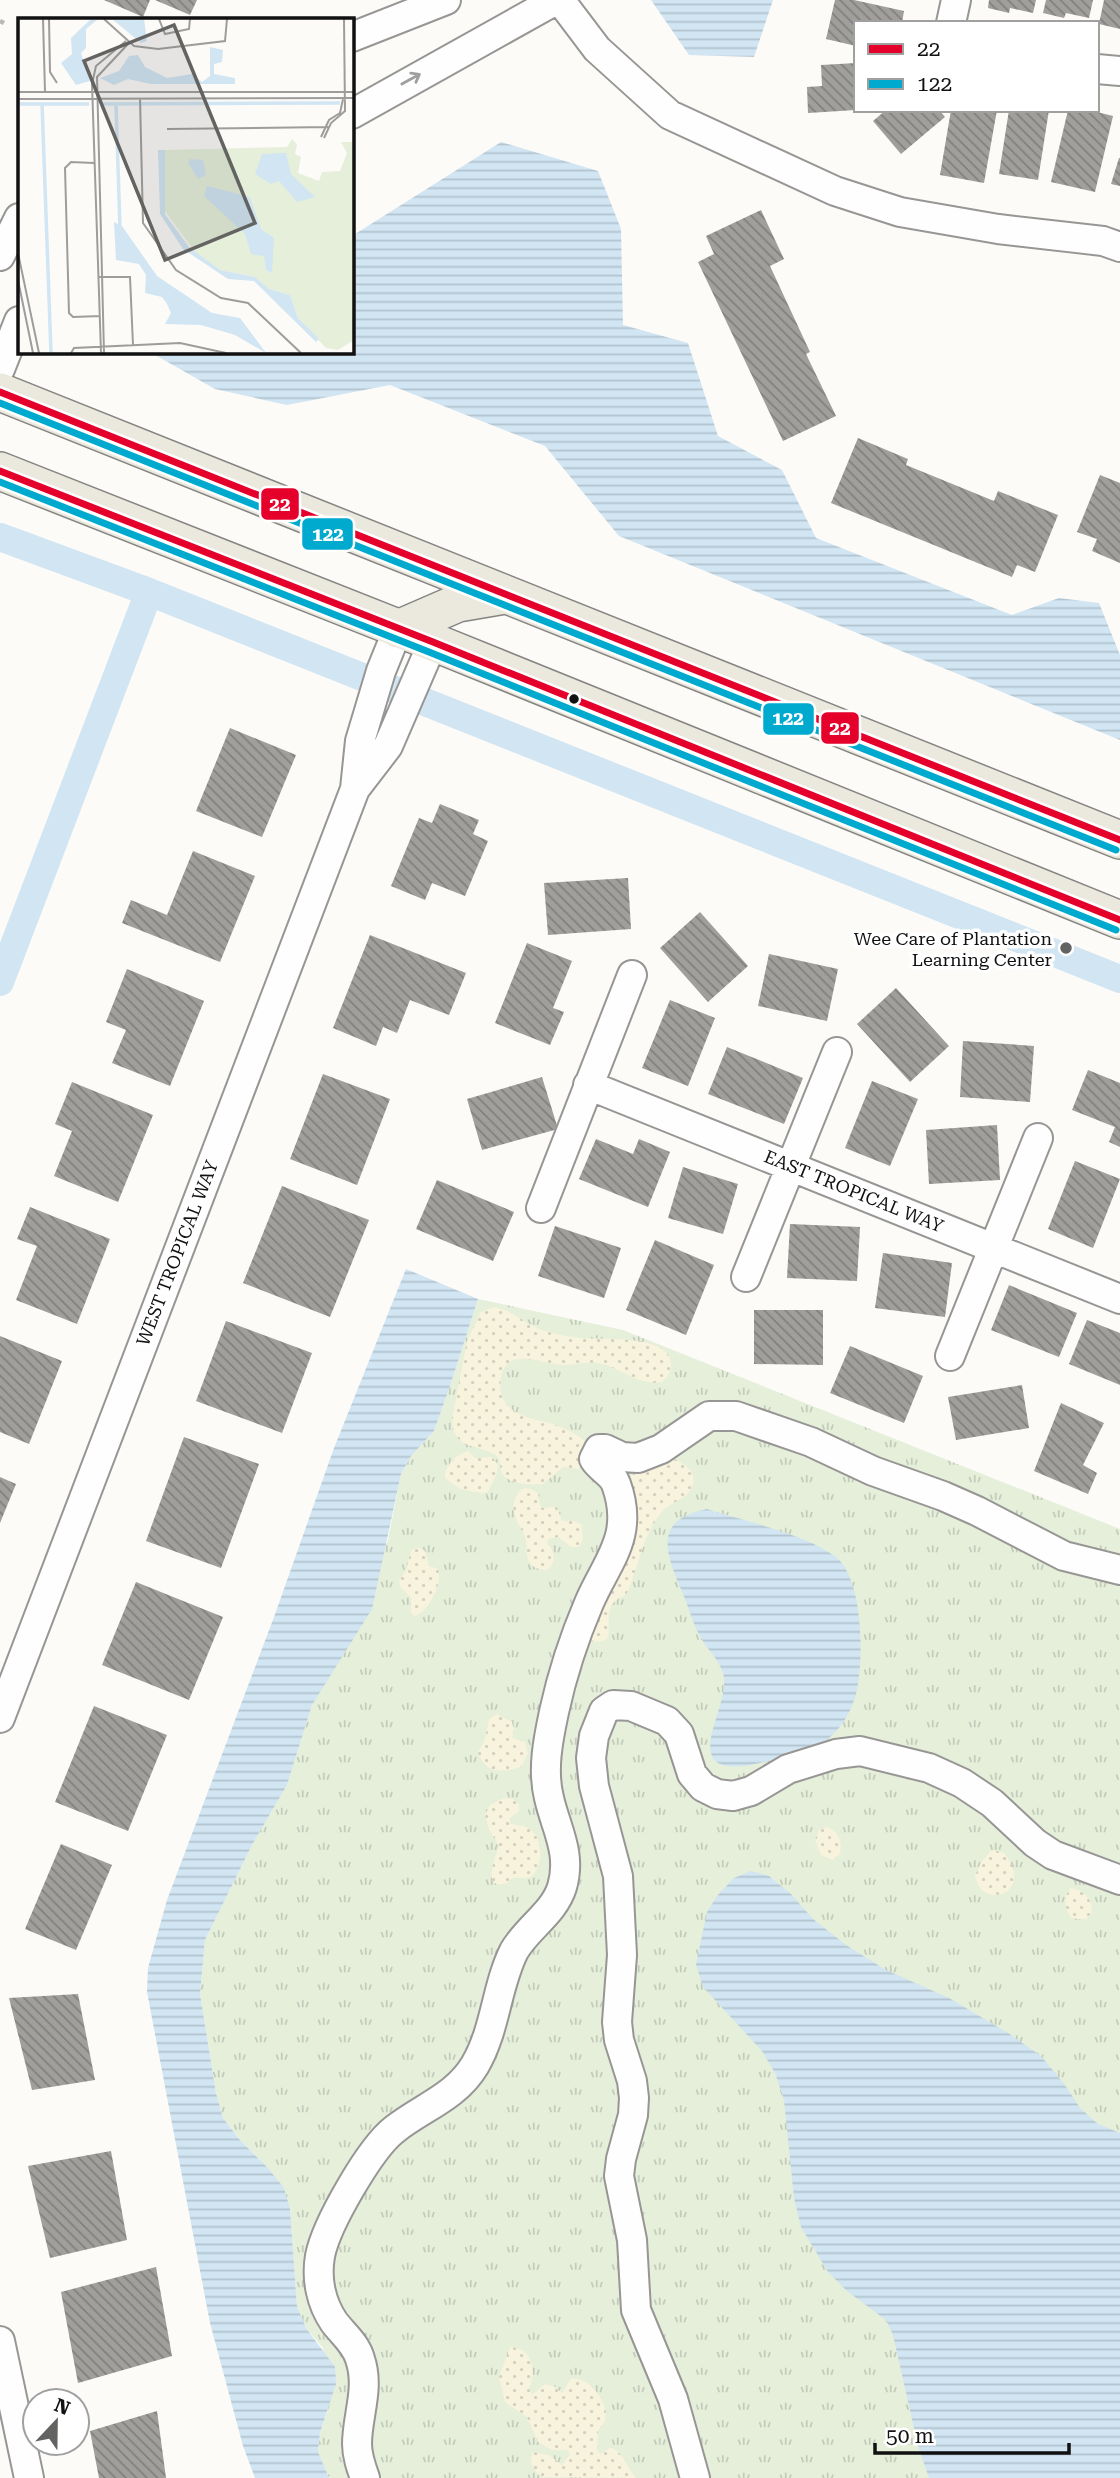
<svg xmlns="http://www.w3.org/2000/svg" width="1120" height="2478" font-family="'Roboto Serif',serif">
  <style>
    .grass { fill: url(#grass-tufts) }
    .sand { fill: url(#sand-dots) }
    .water { fill: url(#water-rules) }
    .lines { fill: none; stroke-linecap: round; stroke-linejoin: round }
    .canal { stroke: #d1e5f2; stroke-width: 28 }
    .building { fill: url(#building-back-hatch) }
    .minor-casing { stroke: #979695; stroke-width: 32 }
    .major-casing { stroke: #848482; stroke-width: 40 }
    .path { stroke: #b9b9b8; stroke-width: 4.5; stroke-dasharray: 7 3.5; stroke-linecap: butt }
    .minor { stroke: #fffefe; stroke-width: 28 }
    .major { stroke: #ebe8dd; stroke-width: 37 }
    .bus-1-casing { stroke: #fff; stroke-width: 12 }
    .bus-2-casing { stroke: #fff; stroke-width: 12 }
    .bus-1 { stroke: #e4002b; stroke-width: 7 }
    .bus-2 { stroke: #00a9ce; stroke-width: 7 }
    .oneway { stroke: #a09f9f }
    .bus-dot { fill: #111; stroke: #fff; stroke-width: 2.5 }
    .poi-dot { fill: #636362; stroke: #fff; stroke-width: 2.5 }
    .labels { text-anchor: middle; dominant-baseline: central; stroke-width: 7; stroke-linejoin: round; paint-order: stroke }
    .poi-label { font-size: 18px; fill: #111; stroke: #fff; text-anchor: end }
    .street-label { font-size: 18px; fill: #111; stroke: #fff }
    .inset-river { fill: none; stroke: #d1e5f2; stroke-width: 3.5 }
    .inset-road { fill: none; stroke: #9e9d9c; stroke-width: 2 }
    .view { fill: #636362; fill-opacity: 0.15; stroke: #636362; stroke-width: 3.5 }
    .inset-edge { fill: none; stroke: #111; stroke-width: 3.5 }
    .line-badge { stroke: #fff; stroke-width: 2.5 }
    .badge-label { font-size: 19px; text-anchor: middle; font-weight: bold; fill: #fff }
  </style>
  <defs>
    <pattern id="grass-tufts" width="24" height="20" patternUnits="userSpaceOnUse" patternTransform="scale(1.75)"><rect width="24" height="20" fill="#e5efda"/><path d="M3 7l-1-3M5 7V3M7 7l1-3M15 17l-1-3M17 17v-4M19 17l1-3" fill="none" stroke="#c3ccba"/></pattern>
    <pattern id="sand-dots" width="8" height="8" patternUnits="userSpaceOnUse" patternTransform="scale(1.75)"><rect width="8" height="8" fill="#f8f3dd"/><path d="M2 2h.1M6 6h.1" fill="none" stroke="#d4cfbd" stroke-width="1.8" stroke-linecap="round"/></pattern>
    <pattern id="water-rules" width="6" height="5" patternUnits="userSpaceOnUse" patternTransform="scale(1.75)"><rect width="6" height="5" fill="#d1e5f2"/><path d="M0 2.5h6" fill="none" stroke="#b2c3ce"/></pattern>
    <pattern id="building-back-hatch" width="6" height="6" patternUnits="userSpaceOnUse" patternTransform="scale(1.75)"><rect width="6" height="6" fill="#a09f9c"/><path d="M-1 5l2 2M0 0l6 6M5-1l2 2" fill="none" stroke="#81807e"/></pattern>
  </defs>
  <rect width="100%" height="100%" fill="#fcfbf8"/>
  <path class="grass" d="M478 1299 623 1330 1120 1529V2478H329L318 2453 320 2433 328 2410 323 2348 306 2328 297 2306 290 2209 267 2167 239 2139 223 2118 216 2093 200 1994 205 1940 252 1845 287 1785 312 1705 332 1670 388 1540 401 1474 411 1456 434 1431 449 1389Z"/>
  <path class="sand" d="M494 1307C515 1311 528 1327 549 1332 559 1335 570 1337 581 1338 600 1340 669 1334 671 1363 672 1371 668 1377 662 1382 639 1386 624 1370 602 1364 589 1361 578 1364 565 1365 544 1366 508 1344 501 1377 499 1388 501 1399 509 1407 523 1420 541 1419 558 1426 570 1430 581 1437 590 1445L584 1466 578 1469 563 1467 543 1484C532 1485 508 1485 502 1473 499 1466 502 1459 494 1454 474 1444 453 1449 452 1419L467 1341 481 1312Z
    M468 1451 475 1458 492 1457 498 1465 497 1473 487 1494 460 1489 445 1478C444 1466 457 1454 468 1451Z
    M671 1458C683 1462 696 1470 693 1484 690 1499 671 1501 662 1512 643 1534 639 1565 628 1591 624 1598 619 1597 614 1602 606 1611 610 1626 608 1637 605 1643 593 1643 587 1639L626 1483 635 1471Z
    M523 1488 531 1489 538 1493 541 1508 557 1507 562 1521H574L582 1525 583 1540 579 1547H571L558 1537 548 1539 547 1542C554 1551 558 1561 547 1570 517 1568 532 1547 523 1532 514 1518 507 1502 523 1488Z
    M417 1547 425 1551 429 1566 438 1569C443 1582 429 1612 415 1616L411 1613V1598L400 1587 399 1581 406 1570 411 1551Z
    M497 1714 512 1722 514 1730 512 1738 525 1742 528 1753 521 1767C502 1772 487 1775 478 1753L485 1739 489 1719Z
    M504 1798 513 1799 519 1804V1811L510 1818V1823C517 1827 525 1824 531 1830 544 1841 543 1866 531 1877 525 1879 520 1877 514 1878 507 1880 510 1883 504 1884 481 1889 497 1853 499 1846L489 1829 485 1815 490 1805Z
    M827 1827C840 1832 842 1842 840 1854L833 1860 821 1855 815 1840 819 1830Z
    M992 1850 1004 1853C1036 1893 982 1912 975 1876L981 1862Z
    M1071 1888C1083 1890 1093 1899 1092 1912L1085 1920 1072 1918C1064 1910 1063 1896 1071 1888Z
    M510 2347C534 2348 536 2372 529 2389L532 2395 545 2384 554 2386 562 2393 571 2379C589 2377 601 2395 606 2411L605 2421 598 2431 597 2450 601 2454 611 2447C625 2455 627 2467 636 2478L541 2477C534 2470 528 2461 533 2452L549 2455 562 2465 570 2454 567 2450H552L538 2442 527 2417 505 2402 499 2377Z"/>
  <path class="water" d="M651 0H773L754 57 689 55Z
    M501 142 598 171 621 229 623 325 688 343 718 436 782 470 816 538 1012 615 1059 598 1099 603 1120 655V740L619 536 545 446 390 385 287 405 215 389 150 352H352V236Z
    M406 1269 478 1299 449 1389 434 1431 411 1456 401 1474 372 1609 312 1705 287 1785 252 1845 205 1940 200 1994 216 2093 223 2118 239 2139 267 2167 284 2188 290 2209 297 2306 306 2328 335 2367 336 2384 320 2433 318 2452 329 2478H255L243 2446 210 2323 147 1992 148 1968 167 1900 274 1617 334 1448Z
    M707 1509C744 1521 806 1534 836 1557 864 1580 864 1661 856 1694 849 1721 828 1747 801 1753 781 1756 736 1774 718 1763 695 1748 731 1700 723 1673 719 1660 708 1650 701 1638 693 1624 689 1608 683 1594 666 1554 651 1520 707 1509Z
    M751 1871 769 1876 791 1894 813 1919 846 1945 886 1970 949 1998 1008 2033 1041 2056 1065 2085 1080 2108 1098 2124 1120 2133V2478H929L918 2446 893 2335 886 2320 847 2291 828 2272 801 2227 794 2198 784 2100 775 2073 762 2051 703 1987 696 1964 707 1912 717 1896 734 1878Z"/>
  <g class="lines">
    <path class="canal" d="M0 537 149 592 1120 979
      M0 982 149 592"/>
  </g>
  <path class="building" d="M104 0H150L143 17Z
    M155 0H197L190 15Z
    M835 0H854L904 11 902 23H856V46L826 39Z
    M989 0H1036L1033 13 1010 8 1009 13 988 8Z
    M1046 0H1093L1089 18 1066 13 1064 18 1043 13Z
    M1104 0H1120V29L1099 24Z
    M856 63V110L808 113 807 87 822 86 821 65Z
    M886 110H939L945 117 901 154 873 121Z
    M951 110H997L984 183 940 175Z
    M1009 110H1049L1038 180 999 174Z
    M1068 110H1089L1113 116 1095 192 1051 182Z
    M1119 158H1120V186L1111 184Z
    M761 210 784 259 770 266 810 352 806 354 836 416 783 441 698 262 714 254 706 236Z
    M858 438 908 459 906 465 994 501 998 491 1058 515 1035 572 1017 565 1012 577 831 503Z
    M1100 475 1120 483V563L1092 551 1097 539 1077 532Z
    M230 728 296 755 262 837 196 811Z
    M440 804 479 820 473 834 488 841 465 896 432 883 425 900 391 886 419 818 432 823Z
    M193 851 255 876 220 962 122 923 131 900 167 915Z
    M628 878 631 929 548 935 544 883Z
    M700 912 748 966 708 1002 660 948Z
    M370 935 466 973 449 1015 410 1000 397 1033 383 1027 376 1046 333 1028Z
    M527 943 572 961 553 1008 564 1012 550 1045 495 1023Z
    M769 954 838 969 827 1021 758 1006Z
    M127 969 204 1001 170 1086 112 1063 126 1030 106 1022Z
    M896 988 949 1046 910 1082 857 1024Z
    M670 1000 715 1018 688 1086 642 1068Z
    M963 1041 1034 1046 1030 1102 960 1097Z
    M727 1047 803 1078 784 1124 708 1094Z
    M1088 1070 1120 1083V1147L1109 1142 1115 1127 1072 1110Z
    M323 1074 390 1099 357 1185 290 1159Z
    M542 1077 558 1129 482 1150 467 1099Z
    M872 1081 918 1099 890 1166 845 1148Z
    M72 1082 153 1115 118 1202 54 1176 72 1131 55 1124Z
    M997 1125 1000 1180 929 1184 926 1130Z
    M596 1139 633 1154 639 1139 670 1152 648 1207 579 1179Z
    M1075 1161 1120 1179 1093 1248 1048 1229Z
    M683 1167 738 1184 723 1234 668 1218Z
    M437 1180 514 1212 493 1261 416 1229Z
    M282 1186 369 1220 330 1317 243 1283Z
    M30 1207 110 1239 77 1324 16 1300 37 1246 17 1239Z
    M790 1224 860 1227 857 1281 787 1278Z
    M555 1226 621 1248 604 1298 538 1276Z
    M655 1240 714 1265 686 1335 626 1310Z
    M883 1253 952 1263 945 1317 875 1308Z
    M1009 1285 1077 1313 1059 1357 991 1330Z
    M754 1310H823V1365L754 1364Z
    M1087 1320 1120 1333V1385L1069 1364Z
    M226 1321 312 1353 282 1433 196 1401Z
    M0 1336 62 1361 29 1444 0 1432Z
    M850 1346 923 1376 904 1423 830 1393Z
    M1022 1385 1029 1428 956 1440 948 1397Z
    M1061 1403 1104 1423 1083 1465 1097 1473 1088 1494 1034 1471Z
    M184 1437 259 1464 221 1568 146 1541Z
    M0 1477 16 1484 0 1523Z
    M136 1582 223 1617 189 1700 102 1665Z
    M94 1706 167 1735 128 1831 55 1802Z
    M61 1844 112 1865 76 1950 25 1929Z
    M78 1994 95 2080 32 2090 9 1998Z
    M111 2151 127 2240 50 2258 28 2166Z
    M156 2267 172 2356 78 2383 61 2292Z
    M157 2411 166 2478H99L90 2431Z"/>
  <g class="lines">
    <g class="minor-casing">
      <path id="minor" d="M560 0 597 49 670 115 835 191 900 212 998 229 1103 241 1120 247
        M951 23 956 0
        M352 37 446 0
        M1097 69 1120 71
        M352 114 556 0
        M0 256 19 218
        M0 369 19 321
        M355 789 388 746 433 642
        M588 1085 1120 1299
        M541 1208 632 975
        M746 1277 837 1052
        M950 1356 1038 1138
        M0 1718 355 789 360 741 381 671 398 629
        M0 2341 29 2478
        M365 2478C361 2467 357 2456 357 2444 357 2416 370 2388 360 2359 356 2344 343 2334 334 2322 321 2303 316 2279 320 2256 326 2225 370 2148 395 2129 423 2107 456 2097 475 2065 496 2029 496 1987 514 1951 527 1928 554 1913 562 1887 572 1853 556 1829 549 1798 542 1770 548 1740 554 1712 562 1675 574 1638 589 1603 607 1561 635 1536 616 1484 612 1473 600 1469 594 1459L599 1449H605L622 1457 638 1458 661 1449 709 1416H736L811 1442 873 1471 943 1496 977 1511 1064 1556 1120 1570
        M695 2478 673 2399 636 2310 632 2240 619 2176 621 2159 633 2115 634 2098 632 2081 619 2040 617 2022 622 1955 618 1876 594 1786 591 1758 594 1736 604 1711 613 1705 631 1706 667 1721 679 1734 692 1774 703 1787 717 1794 733 1796 751 1791 788 1769 836 1754 860 1751 929 1768 962 1783 992 1803 1035 1843 1053 1855 1120 1880"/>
    </g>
    <g class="major-casing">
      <path id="major" d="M0 392 1120 840
        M0 471 433 642 1120 920
        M398 629 458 603 505 595"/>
    </g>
    <path class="path" d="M0 21 4 23"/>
    <use href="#minor" class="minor"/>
    <use href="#major" class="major"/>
    <g class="bus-1-casing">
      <path id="bus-1" d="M0 392 1120 840
        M0 471 433 642 1120 920"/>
    </g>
    <g class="bus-2-casing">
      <path id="bus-2" d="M0 403 1116 850
        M0 482 429 652 1116 930"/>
    </g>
    <use href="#bus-1" class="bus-1"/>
    <use href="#bus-2" class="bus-2"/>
  </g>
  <defs><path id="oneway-shaft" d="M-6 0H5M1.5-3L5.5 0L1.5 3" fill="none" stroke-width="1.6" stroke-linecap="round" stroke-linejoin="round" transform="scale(1.75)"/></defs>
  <use class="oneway" href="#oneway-shaft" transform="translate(411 79) rotate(-29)"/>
  <circle class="bus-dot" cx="574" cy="699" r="6"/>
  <circle class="poi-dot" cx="1066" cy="948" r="7"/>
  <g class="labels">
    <g class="poi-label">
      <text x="1052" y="938">Wee Care of Plantation<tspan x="1052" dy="21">Learning Center</tspan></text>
    </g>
    <g class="street-label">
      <text transform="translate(854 1191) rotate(22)">EAST TROPICAL WAY</text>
      <text transform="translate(177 1253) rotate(-69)">WEST TROPICAL WAY</text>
    </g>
  </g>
  <g transform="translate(18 18)">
    <rect width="336" height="336" fill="#fcfbf8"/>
    <path d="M274 121 279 126 277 136 283 139 280 155 301 163 304 154 322 153 329 135 323 124H336V322L320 332 308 330 280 300 272 277 251 271 237 259 202 252 177 234 146 192 147 132 269 129Z" fill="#e5efda"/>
    <path d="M73 1 79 2 68 11V30L63 35 72 63 58 67 43 45 54 36 53 20ZM94 1H126L129 23 123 25ZM192 29 205 32 204 44 196 46V56L217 60V66H133L110 61 96 67 82 60 101 53 111 38 120 37 127 49 149 60 174 56 184 64 192 58ZM140 132H147V196L171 229 202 252 237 259 251 271 272 277 280 300 301 321 298 324 236 263 210 261 165 231 142 196ZM268 135 273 156 297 179 279 184 261 163 253 166 237 156 244 136ZM172 141 185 142 188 157 180 161 170 145ZM189 168 232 179 243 211 256 220 254 255 248 252 246 238 233 236 227 216 186 178ZM96 204 104 208 139 258 194 295 222 300 248 335 217 317 183 307 147 306 153 295 149 286 144 279 127 275 128 257 121 246 98 242Z" fill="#d1e5f2"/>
    <path class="inset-river" d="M24 85 33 335M0 86H71M82 86 322 85M98 86 102 211"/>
    <path class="inset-road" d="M25 1 27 74M31 1 32 54 39 65M86 1 116 28 140 31 207 23 209 1M141 1 147 16 171 11 172 1M0 74H336M122 80 125 205 158 252 203 280 230 285 283 335M0 81 336 80M149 111 311 109M303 119 311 102 322 95 325 81M306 120 313 105 327 93 326 1M76 145 53 144 47 150 51 295 55 299 82 298M0 235 21 335M81 259H112L115 327M0 262 15 335M53 335 56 330 162 325 208 335M83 335 74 66 78 48 108 23M86 335 79 59 111 25"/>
    <path class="view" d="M156 7 237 205 147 242 66 43Z"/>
    <rect width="336" height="336" class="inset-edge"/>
  </g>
  <g class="line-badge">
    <rect x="260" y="487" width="40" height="34" rx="7" fill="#e4002b"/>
    <rect x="301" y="517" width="53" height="34" rx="7" fill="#00a9ce"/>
    <rect x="762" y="702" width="53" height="34" rx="7" fill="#00a9ce"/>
    <rect x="820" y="711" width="40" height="34" rx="7" fill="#e4002b"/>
  </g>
  <g class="badge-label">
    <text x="280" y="511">22</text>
    <text x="328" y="541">122</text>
    <text x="788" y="725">122</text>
    <text x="840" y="735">22</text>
  </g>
  <rect x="854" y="21" width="245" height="91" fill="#ffffff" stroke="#a0a0a0" stroke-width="2"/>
  <rect x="868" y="44" width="35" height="10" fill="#e4002b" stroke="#a0a0a0" stroke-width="2"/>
  <text x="917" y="56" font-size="21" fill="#111111">22</text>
  <rect x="868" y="79" width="35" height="10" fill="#00a9ce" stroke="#a0a0a0" stroke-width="2"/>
  <text x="917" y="91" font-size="21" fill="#111111">122</text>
  <g transform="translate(56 2422) rotate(22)"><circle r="33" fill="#ffffff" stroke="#a0a0a0" stroke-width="2"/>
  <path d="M0-5L12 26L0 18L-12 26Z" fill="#636362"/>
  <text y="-10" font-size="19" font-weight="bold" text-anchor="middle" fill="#111111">N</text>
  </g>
  <path d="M875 2443v10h194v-10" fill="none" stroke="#111111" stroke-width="3.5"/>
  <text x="886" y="2443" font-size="21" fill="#111111" stroke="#ffffff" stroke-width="5" paint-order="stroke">50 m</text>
</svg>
